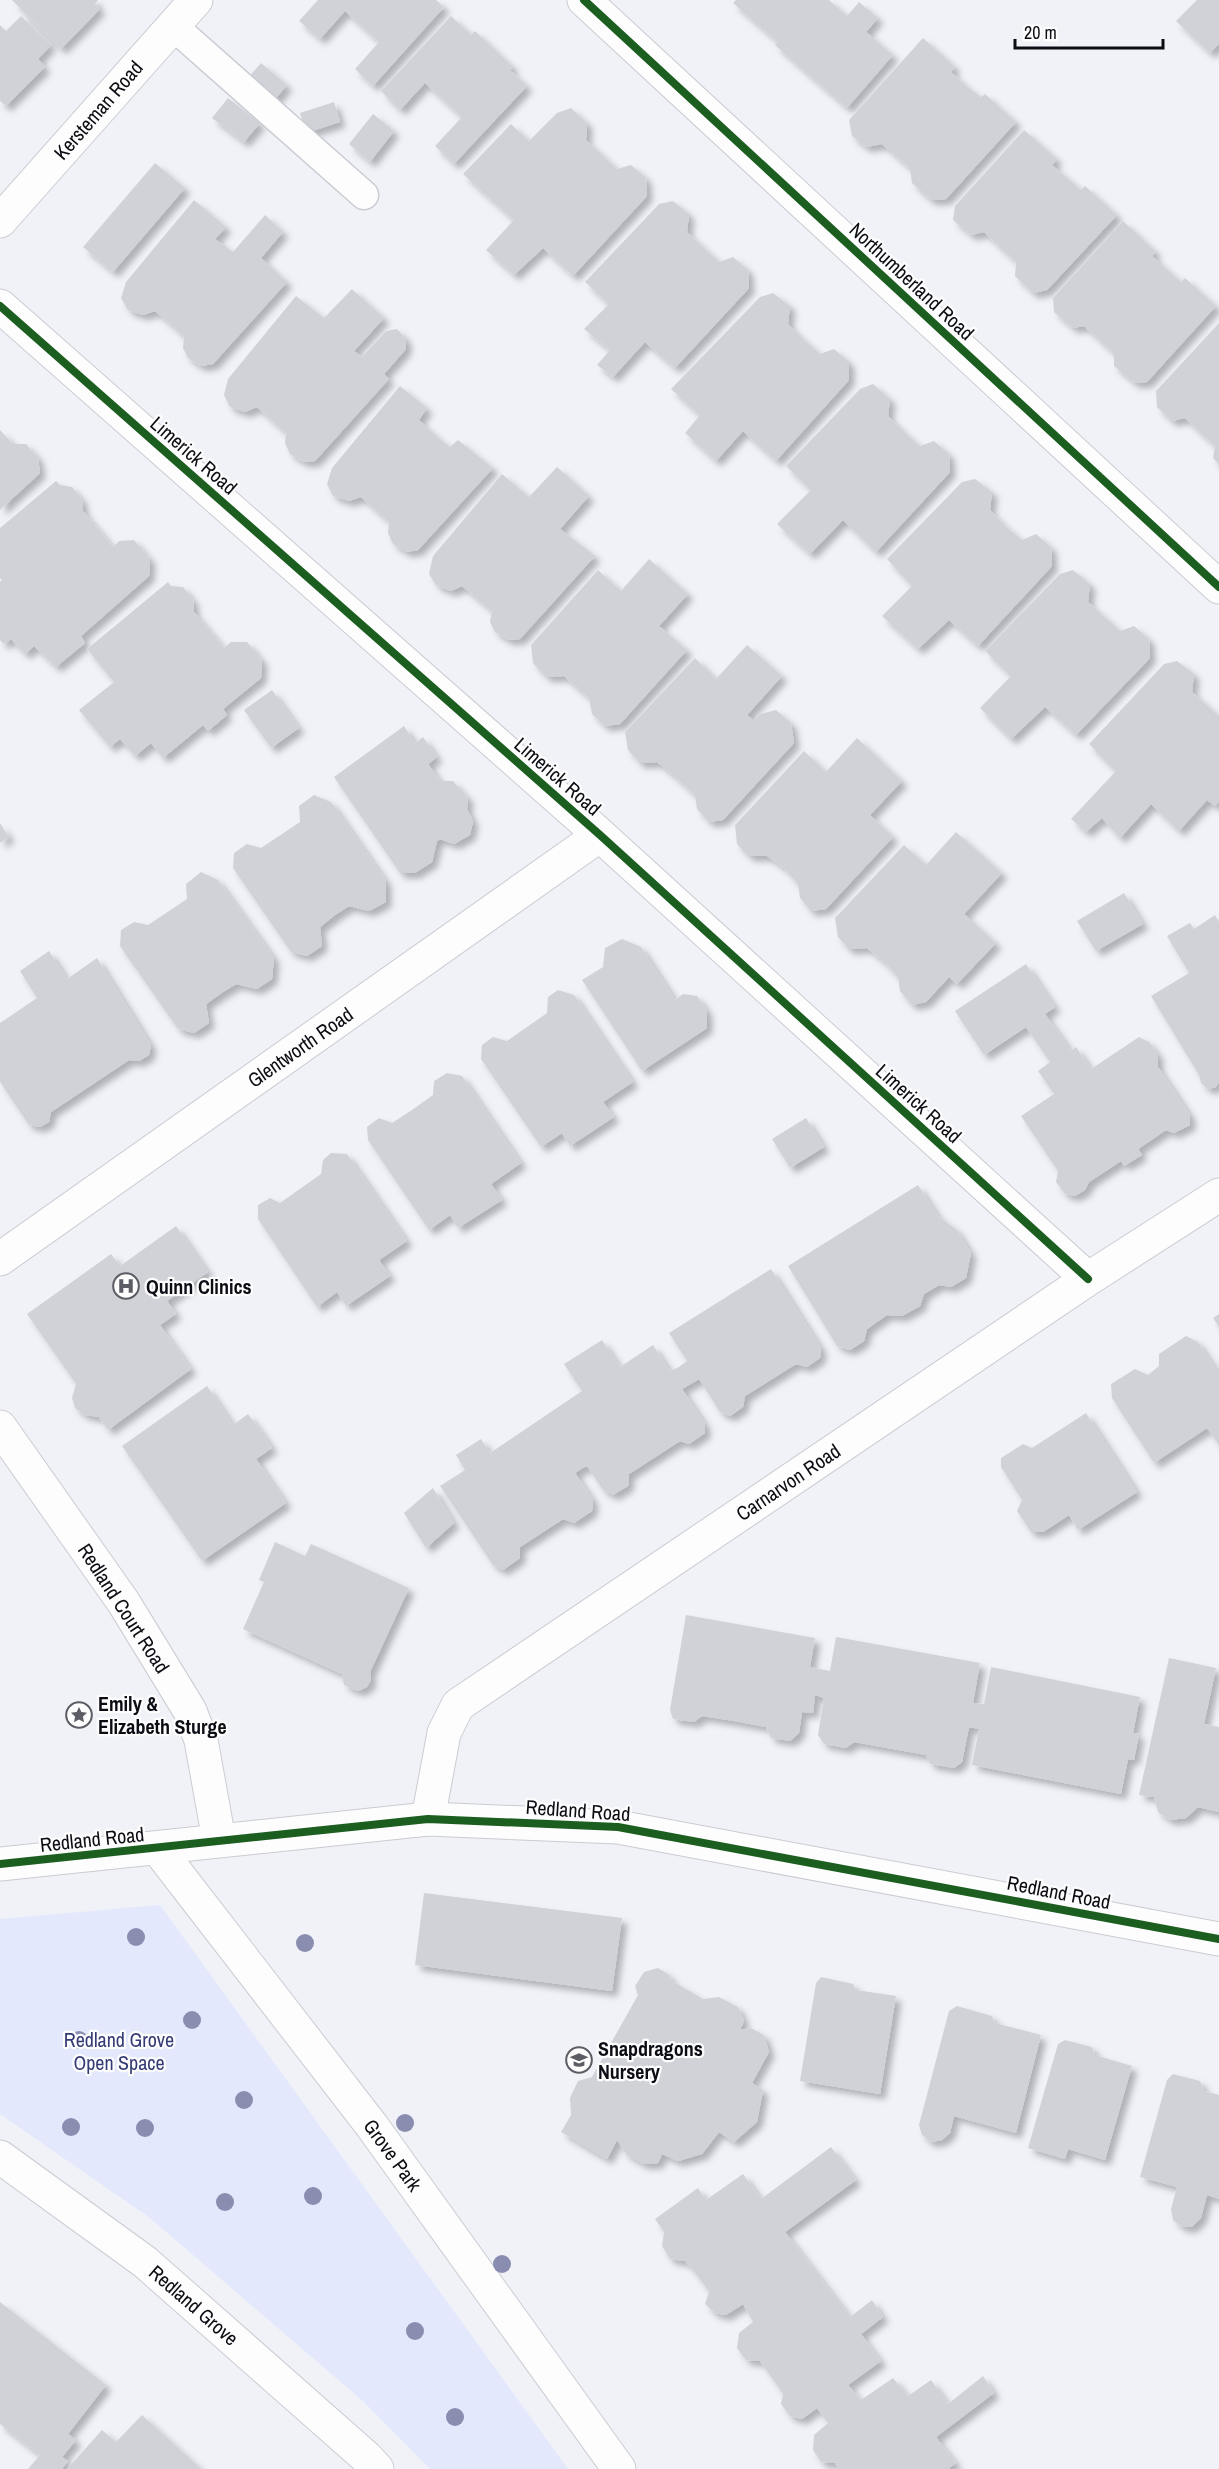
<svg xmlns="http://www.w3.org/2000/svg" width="1219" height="2469" font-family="'Archivo Narrow',sans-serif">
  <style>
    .green { fill: #e3e8fc }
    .building { fill: #d0d2d8; filter: url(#shadow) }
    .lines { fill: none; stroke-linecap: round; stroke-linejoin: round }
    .service-casing { stroke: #caccd2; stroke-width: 31 }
    .minor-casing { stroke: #caccd2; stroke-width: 35 }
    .tertiary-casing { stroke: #caccd2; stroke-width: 35 }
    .service { stroke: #fdfdfe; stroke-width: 28 }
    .minor { stroke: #fdfdfe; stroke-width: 33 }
    .tertiary { stroke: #fdfdfe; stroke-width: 33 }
    .cycleway-casing { stroke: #fdfdfd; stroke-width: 11 }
    .cycleway { stroke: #1b5e20; stroke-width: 8 }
    .tree { fill: #898daf }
    .labels { text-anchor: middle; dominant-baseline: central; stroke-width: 4.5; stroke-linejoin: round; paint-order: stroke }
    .street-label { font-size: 20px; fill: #0c0d14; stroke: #fdfdfd }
    .poi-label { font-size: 20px; font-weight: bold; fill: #0c0d14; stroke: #fdfdfd; text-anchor: start }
    .park-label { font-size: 20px; fill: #343b74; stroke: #fdfdfd }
  </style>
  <defs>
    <filter id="shadow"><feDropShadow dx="5.5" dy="5.5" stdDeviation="3" flood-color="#0004"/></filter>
  </defs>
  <rect width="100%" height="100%" fill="#f0f2f8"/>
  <path class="green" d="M160 1905 568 2469H430L364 2402 150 2218 0 2114V1919Z"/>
  <path class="building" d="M12 0H98L95 4 100 9 61 49Z
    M318 0H436L444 7 373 86 355 69 379 42 345 11 320 39 299 21Z
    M736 0H829L847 16 859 2 878 18 866 32 893 55 847 108 775 45 778 42 733 3Z
    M1197 0H1219V44L1210 53 1176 21Z
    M21 16 51 45 38 59 45 67 6 106 0 101V25L6 31Z
    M451 16 471 35 475 31 513 67 510 70 527 86 454 164 435 146 462 117 425 83 400 110 381 91Z
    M923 38 955 67 951 72 965 85 981 97 985 94 1016 122 946 199 931 200 912 183 910 168 882 144 866 147 852 136 849 120Z
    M261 63 287 85 273 102 247 79Z
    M228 98 260 123 244 142 212 118Z
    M334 102 340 122 306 133 300 113Z
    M571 108 587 123 586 140 617 169 631 165 646 178 647 196 573 276 543 248 514 275 486 250 514 220 463 174 511 124 529 141 557 113Z
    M373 114 394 131 370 162 349 144Z
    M1024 130 1057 159 1052 165 1081 190 1085 186 1117 215 1047 290 1033 293 1015 276 1016 262 1001 248 984 232 971 235 953 220 955 206Z
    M155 163 185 188 113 272 83 247Z
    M194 200 226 227 215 239 233 252 265 215 283 232 261 258 287 282 213 364 201 366 188 358 183 348 184 337 172 325 155 311 143 315 128 310 121 298 126 282Z
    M673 201 689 214 687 232 719 262 733 257 748 270 749 288 675 368 645 342 613 377 597 365 610 350 584 329 609 304 585 282 659 204Z
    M1123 221 1156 252 1152 256 1181 282 1185 278 1216 306 1147 382 1135 383 1114 366V353L1084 326 1073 328 1054 312 1053 298Z
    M352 289 384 318 354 351 362 357 386 331 397 329 406 339V349L384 374 389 379 315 461 304 462 290 454 285 443 286 433 257 407 245 412 230 407 224 395 228 379 296 296 324 318Z
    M773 293 790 306 788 324 802 338 820 354 834 349 849 362V380L776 461 743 431 716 461 685 433 700 415 671 389 760 297Z
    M1219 323V464L1213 458 1215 446 1201 433 1185 418 1172 421 1157 407 1156 391Z
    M873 384 890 399 888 416 903 431 920 446 934 441 949 454 950 472 876 552 843 520 810 554 777 524 811 490 786 466 860 389Z
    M400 386 427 408 419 420 436 436 450 447 458 440 493 468 418 550 407 552 393 544 388 533 389 522 361 497 349 501 333 496 327 484 332 468Z
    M0 430 13 444H26L38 458 40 473 0 510Z
    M557 467 589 496 560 529 595 556 520 639 509 640 495 632 490 622 492 611 462 586 451 591 436 585 429 574 433 556 502 474 529 497Z
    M975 479 992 492 990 510 1003 524 1022 540 1036 534 1051 547 1052 566 978 646 949 620 918 649 882 616 912 586 887 559 962 482Z
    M56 481 60 485 72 487 82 500 83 511 113 547 119 541 134 540 150 559 149 576 81 636 85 643 56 667 34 646 25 654 11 639 4 644 0 640V582L2 580 0 578V528Z
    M649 559 688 594 659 626 687 650 620 724 605 726 592 714 589 698 564 676 547 677 533 663 531 645 598 570 621 591Z
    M1073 570 1090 584 1088 602 1120 631 1134 626 1149 639 1150 658 1076 735 1045 707 1011 739 980 708 1011 676 985 651 1060 574Z
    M168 582 171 586 183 587 193 600 194 612 224 648 231 642H247L262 660 261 678 223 709 227 715 208 731 203 725 163 758 151 743 135 756 120 739 110 747 79 710 114 682 87 649Z
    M747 645 782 676 747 715 754 721 760 714 776 710 791 723 794 743 723 820 709 822 697 809 695 795 672 774 657 762 640 763 628 750 625 732 695 658 716 679Z
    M1177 661 1194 674 1192 692 1219 716V802L1215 806 1207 800 1179 831 1151 804 1120 838 1102 818 1086 832 1071 819 1116 771 1089 744 1164 664Z
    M272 690 299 728 271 748 244 710Z
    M404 726 415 743 423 737 437 757 428 764 440 781H453L468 798 467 809 473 821 470 835 454 844 440 839 437 841 432 862 415 873H400L334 777Z
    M857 738 902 781 870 815 893 837 826 909 811 911 800 898 798 884 784 868 767 856H749L737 844 735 825 804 751 826 772Z
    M314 795 331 802 386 881V902L369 911 349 906 335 915 320 927 322 946 307 956 291 952 233 868 234 853 247 844 261 848 300 822 299 806Z
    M0 823 9 837 0 843Z
    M956 832 1002 873 964 914 996 943 957 984 949 977 926 1002 912 1005 900 991 898 977 884 962 867 948 849 949 838 937 835 918 904 845 926 865Z
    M201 872 218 880 274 958 272 979 257 989 236 984 223 992 206 1004 209 1023 194 1033 178 1029 120 946 121 930 134 922 148 925 187 899 186 884Z
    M1124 893 1143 924 1096 951 1077 921Z
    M1215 915 1219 922V1082L1216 1087 1208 1089 1201 1083 1199 1075 1151 996 1189 973 1167 936 1190 923 1194 929Z
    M622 939 641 947 675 1000 683 994 697 996 707 1011V1028L642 1071 582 980 603 967 605 948Z
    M49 951 67 979 97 958 151 1045 149 1055 139 1061 129 1060 51 1112 49 1122 40 1127 29 1125 0 1082V1023L37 998 20 971Z
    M1026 964 1055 1007 1045 1014 1071 1051 1076 1047 1091 1069 1139 1037 1149 1042 1158 1055V1067L1190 1115V1125L1174 1133 1166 1130 1138 1149 1142 1155 1124 1166 1121 1161 1089 1182 1085 1190 1075 1196 1065 1194 1056 1182 1058 1171 1021 1116 1054 1094 1038 1071 1050 1062 1026 1027 984 1055 955 1011Z
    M558 990 574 995 633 1082 603 1102 614 1117 570 1146 562 1133 541 1147 481 1059 482 1045 493 1037 507 1041 547 1013 548 997Z
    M447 1073 462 1076 521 1163 491 1184 502 1200 458 1228 450 1215 429 1230 368 1140 367 1127 379 1118 392 1123 412 1110 433 1095 434 1081Z
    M806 1118 824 1147 790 1168 772 1139Z
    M331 1153 347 1154 407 1241 379 1260 390 1276 346 1306 337 1292 317 1307 258 1219V1205L270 1198 280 1203 321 1174 323 1160Z
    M918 1185 938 1216 957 1230 971 1253 966 1278 951 1287 939 1285 924 1294 920 1306 902 1316 887 1315 867 1329 864 1341 850 1350 837 1346 788 1266Z
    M176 1226 208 1272 167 1301 176 1314 160 1325 191 1369 108 1430 99 1417 85 1415 75 1408 72 1398 76 1384 27 1314 111 1254 120 1266Z
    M771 1269 821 1348 820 1358 807 1367 796 1364 745 1396 743 1407 730 1416 720 1412 699 1379 682 1389 705 1424V1433L689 1444 680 1441 629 1474 628 1486 613 1495 603 1490 587 1466 581 1469 575 1473 593 1500 592 1511 574 1523 563 1519 520 1547V1558L503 1570 493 1565 440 1486 465 1470 456 1455 481 1439 490 1453 582 1391 564 1364 602 1340 620 1367 653 1345 670 1371 679 1367 687 1361 669 1333Z
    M1219 1314V1327L1213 1318Z
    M1186 1336 1198 1342 1219 1374V1445L1207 1428 1154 1463 1112 1398 1111 1384 1135 1369 1148 1375 1159 1366V1354Z
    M207 1386 233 1425 248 1414 262 1433 272 1448 256 1459 286 1503 202 1561 122 1446Z
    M1086 1413 1137 1492 1078 1530 1069 1515 1043 1532H1031L1017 1511 1022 1500 1001 1467V1458L1023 1444 1032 1448Z
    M433 1488 454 1523 426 1548 404 1513Z
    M275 1542 305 1556 311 1544 409 1588 370 1672 371 1680 367 1687 358 1691 344 1685 342 1674 243 1629 264 1582 259 1580Z
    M686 1615 815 1638 810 1667 830 1671 836 1637 980 1663 973 1703 984 1704 991 1667 1140 1697 1133 1733 1139 1734 1134 1760 1128 1759 1121 1794 972 1765 979 1729 969 1727 962 1762 954 1768 930 1764 926 1755 854 1742 846 1748 824 1744 818 1735 824 1698 815 1695 813 1713 802 1712 799 1733 790 1741 771 1738 766 1727 734 1721 702 1716 694 1722 673 1719 670 1710Z
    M1169 1658 1216 1668 1204 1724 1219 1727V1812L1198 1807 1186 1818 1170 1820 1158 1812 1154 1797 1139 1795Z
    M424 1893 622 1918 612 1991 415 1965Z
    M658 1968 668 1974 672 1981 703 1999 719 1997 738 2007 744 2021 740 2030 751 2028 764 2035 769 2052 752 2083 763 2090 757 2122 734 2142 719 2132 702 2154 678 2161 662 2154 658 2163 644 2164 626 2154 617 2140 607 2159 561 2132 571 2115 570 2098 578 2081 592 2077 638 1995 635 1986 644 1972Z
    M821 1977 853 1984 856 1990 896 1996 880 2094 800 2081 816 1983Z
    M957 2006 992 2016 995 2023 1041 2035 1016 2133 954 2116 950 2133 942 2140 931 2142 922 2135 919 2125 949 2011Z
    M1065 2040 1092 2047 1095 2055 1132 2066 1105 2160 1068 2149 1065 2159 1028 2148 1058 2044Z
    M1173 2074 1200 2081 1204 2091 1219 2095V2199L1207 2195 1201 2218 1192 2227H1182L1173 2220 1171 2209 1177 2187 1140 2177 1167 2080Z
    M831 2147 856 2180 785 2232 850 2317 872 2300 883 2317 861 2334 881 2361 848 2385 861 2400 893 2378 908 2396 931 2380 948 2404 983 2376 994 2393 936 2437 956 2463 948 2469H839L835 2463 821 2462 813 2450 814 2435 828 2423 817 2408 802 2419 790 2416 781 2404 783 2394 760 2361 746 2360 737 2348 739 2333 753 2322 743 2304 726 2315 715 2313 705 2304 709 2292 697 2275 685 2261 670 2259 662 2246 664 2232 655 2219 698 2188 706 2200 743 2174 761 2199Z
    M0 2302 106 2385 68 2434 76 2440 62 2457 68 2461 62 2469H28L40 2455 0 2424Z
    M142 2415 201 2469H67L102 2430 116 2442Z"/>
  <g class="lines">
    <g class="service-casing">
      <path id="service" d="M172 25 364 195"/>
    </g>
    <g class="minor-casing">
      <path id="minor" d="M584 0 1219 587
        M0 221 196 0
        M0 306 600 835 1088 1279
        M0 1259 600 835
        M0 1427 124 1603 190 1711 201 1740 219 1840
        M428 1819 444 1733 458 1705 1088 1279 1219 1195
        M158 1849 372 2126 619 2469
        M0 2157 145 2262 366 2457 377 2469"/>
    </g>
    <g class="tertiary-casing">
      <path id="tertiary" d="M0 1864 428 1819 618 1827 1219 1939"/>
    </g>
    <use href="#service" class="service"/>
    <use href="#minor" class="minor"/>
    <use href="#tertiary" class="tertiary"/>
    <g class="cycleway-casing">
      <path id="cycleway" d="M584 0 1219 587
        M0 306 600 835 1088 1279
        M0 1864 428 1819 618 1827 1219 1939"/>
    </g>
    <use href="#cycleway" class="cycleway"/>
  </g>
  <g class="tree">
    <circle cx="136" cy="1937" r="9"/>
    <circle cx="305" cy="1943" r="9"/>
    <circle cx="192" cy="2020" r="9"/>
    <circle cx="79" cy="2040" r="9"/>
    <circle cx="244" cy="2100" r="9"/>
    <circle cx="405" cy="2123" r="9"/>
    <circle cx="71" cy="2127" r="9"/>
    <circle cx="145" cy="2128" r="9"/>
    <circle cx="313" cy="2196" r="9"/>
    <circle cx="225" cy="2202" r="9"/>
    <circle cx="502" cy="2264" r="9"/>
    <circle cx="415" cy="2331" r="9"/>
    <circle cx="455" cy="2417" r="9"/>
  </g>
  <defs>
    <g id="hospital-ring" transform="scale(1.35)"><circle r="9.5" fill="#fdfdfd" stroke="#5c5d64" stroke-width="1.5"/><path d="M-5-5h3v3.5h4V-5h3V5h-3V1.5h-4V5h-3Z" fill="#5c5d64"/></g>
    <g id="sight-ring" transform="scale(1.35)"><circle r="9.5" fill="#fdfdfd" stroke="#5c5d64" stroke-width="1.5"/><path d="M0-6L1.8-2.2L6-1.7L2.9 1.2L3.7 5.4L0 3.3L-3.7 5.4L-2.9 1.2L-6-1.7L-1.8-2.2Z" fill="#5c5d64"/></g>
    <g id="school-ring" transform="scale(1.35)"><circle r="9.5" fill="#fdfdfd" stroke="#5c5d64" stroke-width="1.5"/><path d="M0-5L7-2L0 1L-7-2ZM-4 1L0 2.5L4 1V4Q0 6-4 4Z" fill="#5c5d64"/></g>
  </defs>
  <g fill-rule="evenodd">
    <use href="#hospital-ring" x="126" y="1286"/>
    <use href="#sight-ring" x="79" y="1715"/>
    <use href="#school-ring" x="579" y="2060"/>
  </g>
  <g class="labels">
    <g class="street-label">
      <text transform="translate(98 110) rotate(-49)">Kersteman Road</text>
      <text transform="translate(912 281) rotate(43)">Northumberland Road</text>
      <text transform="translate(194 455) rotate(41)">Limerick Road</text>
      <text transform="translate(558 776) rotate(41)">Limerick Road</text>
      <text transform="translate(300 1047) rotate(-35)">Glentworth Road</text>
      <text transform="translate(919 1103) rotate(42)">Limerick Road</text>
      <text transform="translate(788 1482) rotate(-34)">Carnarvon Road</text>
      <text transform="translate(124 1608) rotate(57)">Redland Court Road</text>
      <text transform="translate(578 1810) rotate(4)">Redland Road</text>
      <text transform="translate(92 1839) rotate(-6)">Redland Road</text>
      <text transform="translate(1059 1892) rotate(11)">Redland Road</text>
      <text transform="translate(393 2155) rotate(54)">Grove Park</text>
      <text transform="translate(194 2305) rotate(41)">Redland Grove</text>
    </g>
    <g class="poi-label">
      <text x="146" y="1286">Quinn Clinics</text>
      <text x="98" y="1703">Emily &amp;<tspan x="98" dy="23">Elizabeth Sturge</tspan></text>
      <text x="598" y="2048">Snapdragons<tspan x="598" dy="23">Nursery</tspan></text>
    </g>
    <g class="park-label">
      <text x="119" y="2039">Redland Grove<tspan x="119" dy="23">Open Space</tspan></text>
    </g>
  </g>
  <path d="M1015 39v9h148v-9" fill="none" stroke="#0c0d14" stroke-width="3"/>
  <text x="1024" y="39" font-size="18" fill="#0c0d14" stroke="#fdfdfd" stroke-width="4.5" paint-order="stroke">20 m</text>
</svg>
